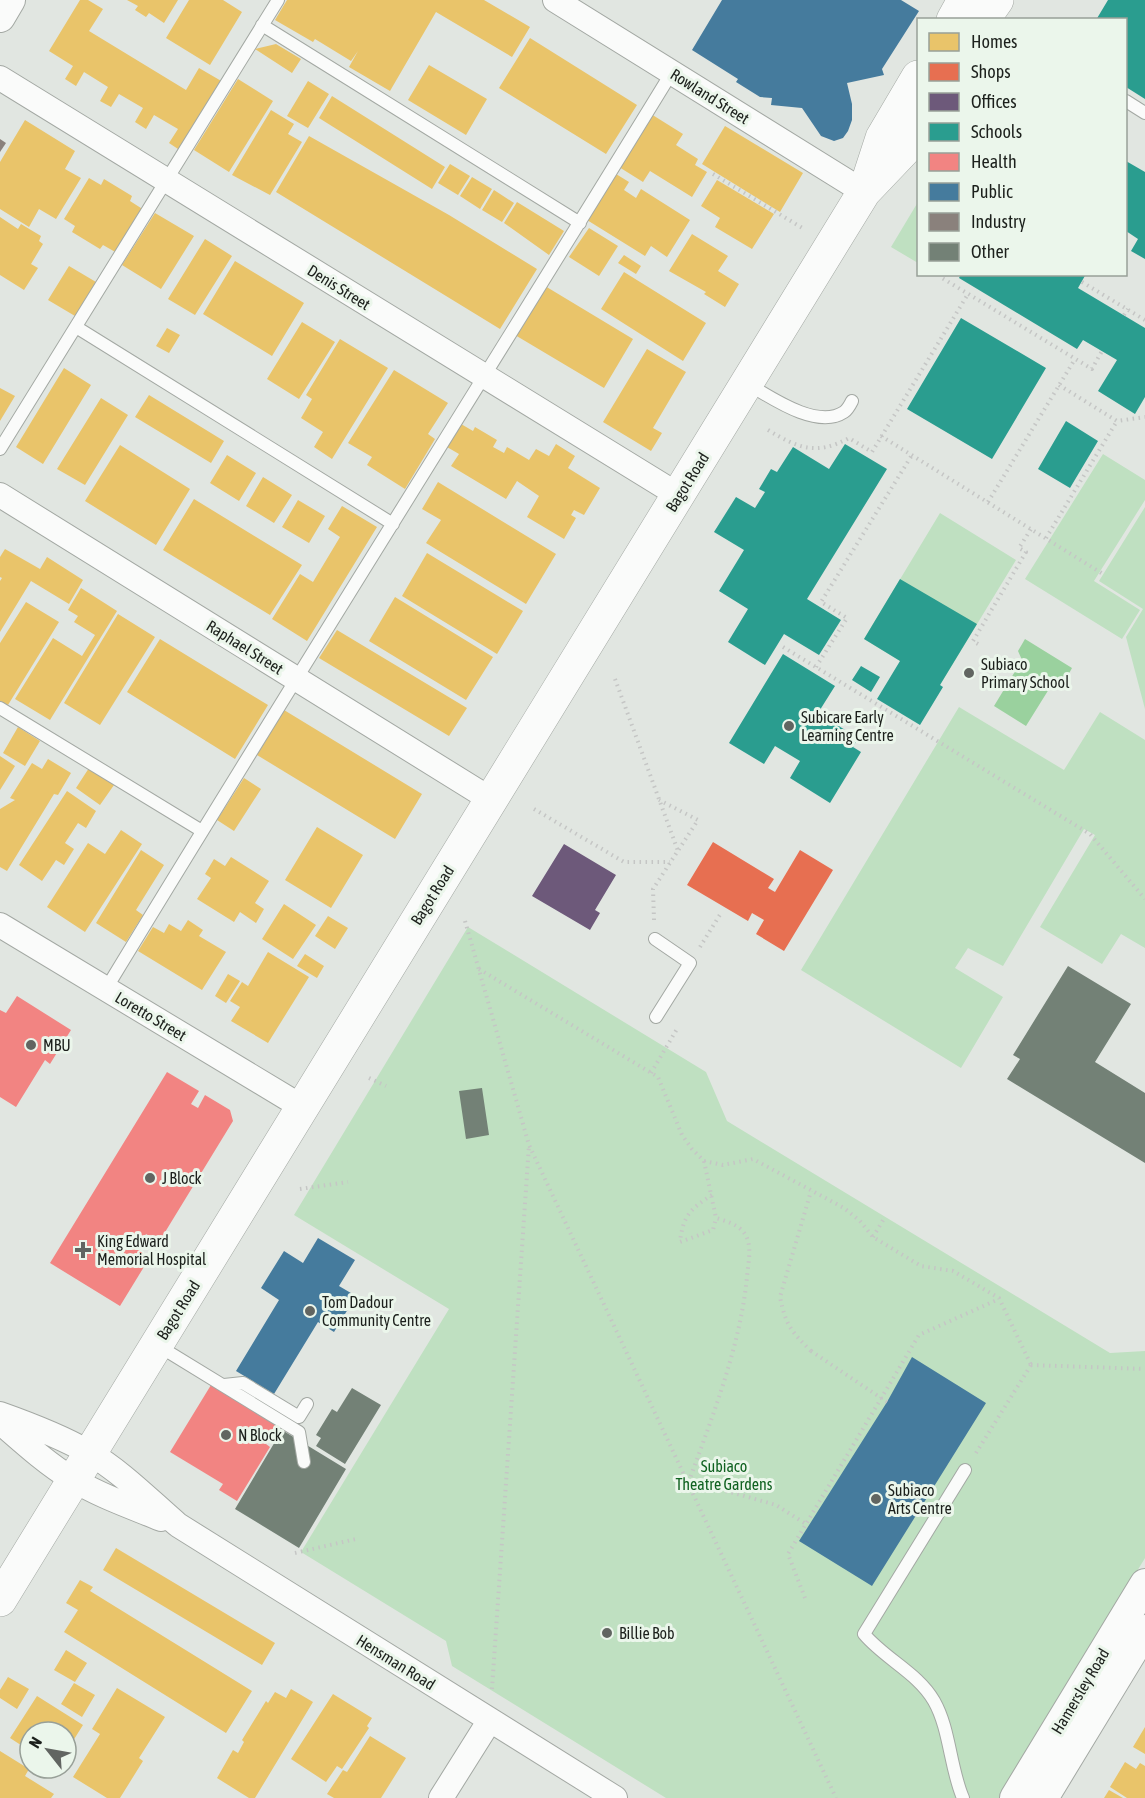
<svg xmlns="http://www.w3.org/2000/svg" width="1145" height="1798" font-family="'Asap Condensed',sans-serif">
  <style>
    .green { fill: #bfe0c1 }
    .water { fill: #9ad19e }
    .homes { fill: #e9c46a }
    .shops { fill: #e76f51 }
    .offices { fill: #6d597a }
    .schools { fill: #2a9d8f }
    .health { fill: #f28482 }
    .public { fill: #457b9d }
    .industry { fill: #8a817c }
    .building { fill: #738176 }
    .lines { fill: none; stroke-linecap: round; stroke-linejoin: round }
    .service-casing { stroke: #a3a8a3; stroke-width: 14 }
    .minor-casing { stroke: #a3a8a3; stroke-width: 26 }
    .tertiary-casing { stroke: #a3a8a3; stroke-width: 32 }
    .secondary-casing { stroke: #a3a8a3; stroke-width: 34 }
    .path { stroke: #c5c6c5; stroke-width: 4; stroke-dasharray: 1.5 4.5; stroke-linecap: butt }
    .service { stroke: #fafbfa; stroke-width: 12 }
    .minor { stroke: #fafbfa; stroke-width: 24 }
    .tertiary { stroke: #fafbfa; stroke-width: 30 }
    .secondary { stroke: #fafbfa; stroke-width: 33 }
    .path-bridge { stroke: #c5c6c5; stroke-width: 4; stroke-dasharray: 1.5 4.5; stroke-linecap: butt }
    .poi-dot { fill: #616561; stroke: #ebf6eb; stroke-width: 2 }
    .labels { text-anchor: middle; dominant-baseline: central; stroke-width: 6; stroke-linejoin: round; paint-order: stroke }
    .street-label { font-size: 16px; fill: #1c201c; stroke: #ebf6eb }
    .poi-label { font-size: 16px; fill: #1c201c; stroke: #ebf6eb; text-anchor: start }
    .park-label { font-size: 16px; fill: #106221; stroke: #ebf6eb }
  </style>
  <rect width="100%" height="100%" fill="#e1e6e1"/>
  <path class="green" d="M918 202V263L891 247Z
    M1103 454 1145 480V500L1094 581 1140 610 1122 639 1025 579Z
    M1145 507V709L1126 637 1143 609 1099 581Z
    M940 513 1016 560 940 685 864 639Z
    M959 707 1064 770 1100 712 1145 740V948L1121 934 1102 964 1040 927 1095 835 1084 829 1003 966 968 948 955 968 1003 997 961 1068 801 970Z
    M468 927 706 1072 727 1121 1110 1353 1145 1351V1558L999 1798H666L452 1666 446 1641 301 1552 449 1309 294 1215Z"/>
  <path class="water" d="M1025 639 1072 668 1066 679 1054 681 1026 726 994 706 1022 660 1018 651Z"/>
  <path class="homes" d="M80 0H88L103 9 89 31 186 90 199 68 223 82 181 151 169 143 178 129 154 115 146 129 135 122 143 108 119 94 111 107 100 101 108 87 84 72 76 86 65 79 73 66 49 51Z
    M127 0H178L164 23 149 13 146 17 135 10 138 6Z
    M189 0H223L242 12 210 65 166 38Z
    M287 0H484L530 27 512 57 436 12 390 91 349 67 358 51 351 61 315 39 313 42 275 20Z
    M530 38 637 105 606 154 499 88Z
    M276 44 301 59 292 73 255 49Z
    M429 65 487 99 466 135 408 100Z
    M238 79 273 101 229 172 194 150Z
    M308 81 329 94 308 128 287 116Z
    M332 96 445 167 432 189 319 118Z
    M271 110 294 124 288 134 302 142 270 195 232 175Z
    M651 114 683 134 676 145 698 159 695 165 707 172 692 197 650 171 643 182 619 167Z
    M25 120 75 151 65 169 81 178 56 219 39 209 29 227 0 209V162Z
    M725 126 803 173 780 212 702 164Z
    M309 136 449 215 537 269 500 329 276 192Z
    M450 164 470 176 458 195 438 183Z
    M616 174 629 182 624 190 636 198 641 189 690 220 667 257 651 246 645 256 587 220Z
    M472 177 492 189 480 209 460 196Z
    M89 178 101 185 104 179 132 196 130 201 144 210 117 253 103 245 100 249 72 232 75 226 64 219Z
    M717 180 774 214 752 249 715 227 720 218 701 206Z
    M494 190 514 203 502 222 482 210Z
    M517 202 564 231 549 255 504 223Z
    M155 213 194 236 161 289 122 265Z
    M0 217 18 229 21 224 41 236 39 241 43 244 31 264 38 268 24 290 0 275Z
    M589 228 618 246 599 276 569 257Z
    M692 234 728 256 718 271 739 284 725 307 704 294 706 292 669 271Z
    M205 239 232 256 195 315 168 299Z
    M624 255 641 266 636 274 618 263Z
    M235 261 304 303 272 356 203 314Z
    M69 266 96 282 75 316 48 300Z
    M624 272 706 323 683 361 601 309Z
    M545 286 633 339 604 388 515 335Z
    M302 322 335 342 299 399 267 379Z
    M167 328 180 335 169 353 156 346Z
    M340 339 388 368 332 459 314 447 323 432 301 418 312 399 306 395Z
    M647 349 686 372 653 428 662 433 651 451 603 422Z
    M64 368 91 385 43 464 16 447Z
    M394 370 448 403 428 434 435 439 405 489 367 465 372 457 348 443Z
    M0 388 15 396 0 421Z
    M149 395 224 441 211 463 135 417Z
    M101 398 128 415 85 485 57 469Z
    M461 424 473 431 475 427 497 440 493 447 504 453 507 447 529 460 536 449 549 456 556 444 575 456 568 468 600 488 584 515 574 510 571 515 576 518 564 539 527 517 539 496 517 481 506 499 451 466 459 454 447 447Z
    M120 445 190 489 156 545 85 501Z
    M227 455 256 473 239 501 210 483Z
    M263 477 292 495 274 523 246 506Z
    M438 482 556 554 526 604 426 543 441 520 422 509Z
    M194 499 302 565 270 615 163 550Z
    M298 500 325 516 309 543 282 527Z
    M342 506 377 527 307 641 272 619 300 574 313 582 340 537 328 529Z
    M5 549 40 569 47 557 83 580 69 604 31 581 0 632V581L2 578 0 577V557Z
    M427 553 523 611 497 654 402 596Z
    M81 588 117 611 50 720 15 699 53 638 82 656 95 635 74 622 78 616 68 610Z
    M395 597 493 657 466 700 369 641Z
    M26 602 59 622 8 705 0 701V643Z
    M118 614 155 637 100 725 64 703Z
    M337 630 467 708 449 736 319 658Z
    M160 639 268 705 235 759 127 692Z
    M284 710 422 794 395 839 257 755Z
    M18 727 40 741 25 766 3 753Z
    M0 756 15 766 0 790Z
    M48 759 71 773 58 795 54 794 7 871 0 867V809L15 800 10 798 32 763 42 769Z
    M89 768 114 785 100 805 76 788Z
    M244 778 261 789 234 831 217 820Z
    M67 791 96 811 86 828 78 823 65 843 74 849 64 865 56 860 42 881 19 865Z
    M317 827 363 855 331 908 285 880Z
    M121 830 142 844 85 932 47 907 88 843 105 854Z
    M141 850 164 865 136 910 143 915 126 942 96 923Z
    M231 857 269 881 255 903 264 909 256 923 240 912 234 922 197 899 211 878 205 874 214 859 225 866Z
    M284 904 316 925 293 959 262 939Z
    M328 916 348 928 335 949 315 936Z
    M188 920 203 930 199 936 226 952 202 990 138 951 153 927 164 933 169 924 181 931Z
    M268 952 309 977 268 1043 231 1021 240 1007 230 1001 242 982 248 986Z
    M305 954 324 966 317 978 297 966Z
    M228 974 240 981 226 1003 215 996Z
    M116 1548 275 1643 262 1665 103 1570Z
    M80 1580 93 1587 90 1591 252 1691 226 1733 64 1632 78 1610 66 1603Z
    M66 1650 87 1663 75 1682 54 1670Z
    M8 1677 29 1689 17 1709 0 1698V1690Z
    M74 1683 95 1695 82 1717 61 1704Z
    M117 1688 165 1717 139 1758 143 1761 120 1798H107L73 1777 100 1734 92 1729Z
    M291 1689 313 1702 255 1798H249L217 1778 233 1750 238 1753 244 1742 242 1740 266 1701 268 1703 275 1692 286 1698Z
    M333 1694 372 1718 367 1726 369 1728 342 1769 337 1766 326 1782 291 1759Z
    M37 1696 83 1725 66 1752V1732H30V1751L10 1738Z
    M1145 1727V1754L1133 1747Z
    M370 1736 406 1758 381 1798H334L327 1794 343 1770 347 1772Z
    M0 1751 29 1769 25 1776 54 1794 51 1798H0Z
    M1125 1762 1136 1769 1140 1763 1145 1766V1798H1127L1110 1787Z
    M1109 1790 1123 1798H1104Z"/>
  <path class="shops" d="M713 842 774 879 768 888 775 892 800 850 833 870 784 951 756 934 764 920 752 913 748 921 687 885Z"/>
  <path class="offices" d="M564 844 616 875 595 910 600 913 590 930 532 896Z"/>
  <path class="schools" d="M1108 0H1145V99L1126 87V20H1096Z
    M1126 161 1145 172V259L1131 251 1138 239 1126 231Z
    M961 274H1086L1078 288 1145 328V397L1135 414 1098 391 1117 360 1083 340 1077 349 959 278Z
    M961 318 1046 368 992 459 907 409Z
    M1066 421 1098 441 1070 488 1038 469Z
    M845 444 887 469 807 599 841 620 819 655 784 634 765 665 728 642 748 609 719 591 744 550 714 532 736 497 755 508 765 492 759 489 771 469 777 472 793 447 829 469Z
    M900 579 977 624 940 685 943 687 920 725 877 699 900 661 864 639Z
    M783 654 835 686 818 713 858 738 853 747 861 752 830 803 790 778 800 761 775 746 764 764 729 743Z
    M861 666 880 677 871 692 852 680Z"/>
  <path class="health" d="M17 996 71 1030 50 1064 45 1060 16 1107 0 1097V1010L6 1013Z
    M167 1072 199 1091 191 1104 198 1108 205 1095 230 1110 233 1121 159 1242 146 1234 137 1249 150 1257 120 1306 50 1263Z
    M211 1385 277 1426 266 1444 270 1447 237 1501 219 1490 223 1484 170 1452Z"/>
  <path class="public" d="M722 0H901L919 11 882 69 884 75 847 83 852 104V120L848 131 843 138 834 141 821 136 802 108 771 105 772 98 760 97 736 82 738 79 692 50Z
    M318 1238 355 1260 339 1286 356 1296 334 1332 318 1322 274 1394 236 1371 279 1300 261 1288 284 1251 303 1263Z
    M912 1357 986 1403 872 1586 799 1541 887 1402Z"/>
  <path class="industry" d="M0 139 6 143 0 152Z"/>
  <path class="building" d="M1068 966 1131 1004 1095 1062 1145 1093V1163L1007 1079 1020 1059 1013 1055Z
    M482 1088 489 1135 466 1139 459 1091Z
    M352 1388 381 1405 345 1464 316 1446 321 1438 316 1435 332 1409 337 1412Z
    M282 1430 346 1469 299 1548 235 1509Z"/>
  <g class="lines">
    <g class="service-casing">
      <path id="service" d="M262 25 580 223
        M1126 101 1145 113
        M76 327 393 524
        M748 384C770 397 817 430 844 412 847 410 850 405 852 401
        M0 449 278 0
        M0 708 202 831
        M655 939 690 963 656 1017
        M106 989C292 682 484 379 672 72
        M157 1345 299 1432 304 1462
        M224 1385 243 1383 299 1417 307 1404
        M963 1798C950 1768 950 1729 934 1701 918 1673 885 1659 864 1634L965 1470"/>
    </g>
    <g class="minor-casing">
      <path id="minor" d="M555 0 864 192
        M0 78 678 495
        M0 495 490 799
        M0 925 302 1107
        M0 1414C31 1425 60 1436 88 1452 122 1472 149 1500 178 1525L615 1798
        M0 1422C23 1442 46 1463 72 1479 100 1496 132 1507 161 1519
        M441 1798 490 1720"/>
    </g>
    <g class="tertiary-casing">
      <path id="tertiary" d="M0 17 10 0
        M1015 1798 1145 1584
        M1043 1798 1145 1630"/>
    </g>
    <g class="secondary-casing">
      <path id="secondary" d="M953 20 964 0
        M983 20 997 0
        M868 181 882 138 918 77
        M0 1600 864 192 904 150 918 125"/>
    </g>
    <path class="path" d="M713 174 804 229
      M945 274 942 278 1092 369 1102 351
      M1082 282 1145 320
      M1124 315 1128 309
      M1059 385 1117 421 1145 417
      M768 430C798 448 816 456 849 438L872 452 968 294
      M881 436 1103 574
      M988 502 1075 359
      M1046 538 1117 421
      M978 644 973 641 1026 552 1019 548 1031 529
      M783 647 1090 834 1145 899
      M816 667 847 618 821 602 912 455
      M615 679 678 851
      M534 809 624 862H670
      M654 920 653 889 698 820 659 800
      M465 921 529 1145 836 1798
      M700 947 721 913
      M479 969 658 1077 682 1135 692 1149 704 1161 723 1165 753 1159 844 1208 860 1221 873 1237 921 1266 953 1271 999 1298 1031 1365
      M651 1073 677 1029
      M369 1078 386 1086
      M704 1161 716 1218C729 1222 744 1226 748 1241 751 1252 748 1265 747 1277 740 1348 712 1417 688 1484L734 1493 776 1505 806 1524
      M300 1189 348 1182
      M712 1195C690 1209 683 1216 680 1242L713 1230 716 1218
      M873 1237 885 1217
      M811 1351C791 1331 786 1326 780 1297L811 1191
      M1031 1365 1145 1369
      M976 1453 1031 1365
      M295 1553 356 1539
      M805 1598 788 1554 919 1335 999 1299
      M492 1689 529 1145"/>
    <use href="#service" class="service"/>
    <use href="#minor" class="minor"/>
    <use href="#tertiary" class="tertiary"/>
    <use href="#secondary" class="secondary"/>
    <path class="path-bridge" d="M811 1351 887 1402"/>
  </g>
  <g class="poi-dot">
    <circle cx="969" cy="673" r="6"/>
    <circle cx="789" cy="726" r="6"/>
    <circle cx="31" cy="1045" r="6"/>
    <circle cx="150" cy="1178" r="6"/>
    <path d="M80 1241h6v6h6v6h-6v6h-6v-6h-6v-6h6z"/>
    <circle cx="310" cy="1311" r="6"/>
    <circle cx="226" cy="1435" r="6"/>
    <circle cx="876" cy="1499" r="6"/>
    <circle cx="607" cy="1633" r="6"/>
  </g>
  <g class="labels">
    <g class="street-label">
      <text transform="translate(710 96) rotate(32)">Rowland Street</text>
      <text transform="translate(339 287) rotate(32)">Denis Street</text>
      <text transform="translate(687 482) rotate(-58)">Bagot Road</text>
      <text transform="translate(245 647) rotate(32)">Raphael Street</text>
      <text transform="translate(432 895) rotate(-58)">Bagot Road</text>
      <text transform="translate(151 1016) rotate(31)">Loretto Street</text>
      <text transform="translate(178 1310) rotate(-58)">Bagot Road</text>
      <text transform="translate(396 1662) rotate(32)">Hensman Road</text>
      <text transform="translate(1080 1691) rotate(-59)">Hamersley Road</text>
    </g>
    <g class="poi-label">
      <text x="981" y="664">Subiaco<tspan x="981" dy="18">Primary School</tspan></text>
      <text x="801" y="717">Subicare Early<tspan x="801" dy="18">Learning Centre</tspan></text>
      <text x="43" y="1045">MBU</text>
      <text x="162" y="1178">J Block</text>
      <text x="97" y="1241">King Edward<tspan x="97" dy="18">Memorial Hospital</tspan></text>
      <text x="322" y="1302">Tom Dadour<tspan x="322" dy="18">Community Centre</tspan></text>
      <text x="238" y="1435">N Block</text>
      <text x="888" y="1490">Subiaco<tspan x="888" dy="18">Arts Centre</tspan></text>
      <text x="619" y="1633">Billie Bob</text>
    </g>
    <g class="park-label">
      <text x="724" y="1466">Subiaco<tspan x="724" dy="18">Theatre Gardens</tspan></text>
    </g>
  </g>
  <rect x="917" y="18" width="210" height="258" fill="#ebf6eb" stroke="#98a098" stroke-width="1.5"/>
  <rect x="929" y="33" width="30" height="18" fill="#e9c46a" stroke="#98a098" stroke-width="1.5"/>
  <text x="971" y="48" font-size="18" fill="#1c201c">Homes</text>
  <rect x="929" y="63" width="30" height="18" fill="#e76f51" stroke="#98a098" stroke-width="1.5"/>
  <text x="971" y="78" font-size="18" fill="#1c201c">Shops</text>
  <rect x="929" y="93" width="30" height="18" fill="#6d597a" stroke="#98a098" stroke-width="1.5"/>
  <text x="971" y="108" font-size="18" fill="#1c201c">Offices</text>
  <rect x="929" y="123" width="30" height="18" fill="#2a9d8f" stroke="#98a098" stroke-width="1.5"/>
  <text x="971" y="138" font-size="18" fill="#1c201c">Schools</text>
  <rect x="929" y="153" width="30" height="18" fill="#f28482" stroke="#98a098" stroke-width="1.5"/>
  <text x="971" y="168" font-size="18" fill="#1c201c">Health</text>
  <rect x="929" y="183" width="30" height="18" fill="#457b9d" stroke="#98a098" stroke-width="1.5"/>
  <text x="971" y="198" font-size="18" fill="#1c201c">Public</text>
  <rect x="929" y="213" width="30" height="18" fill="#8a817c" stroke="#98a098" stroke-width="1.5"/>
  <text x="971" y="228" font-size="18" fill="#1c201c">Industry</text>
  <rect x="929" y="243" width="30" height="18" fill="#738176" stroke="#98a098" stroke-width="1.5"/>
  <text x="971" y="258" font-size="18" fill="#1c201c">Other</text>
  <g transform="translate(48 1750) rotate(301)"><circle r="28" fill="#ebf6eb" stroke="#98a098" stroke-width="1.5"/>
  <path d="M0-4.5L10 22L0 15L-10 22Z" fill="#616561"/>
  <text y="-9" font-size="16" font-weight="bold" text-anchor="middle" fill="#1c201c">N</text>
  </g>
</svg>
